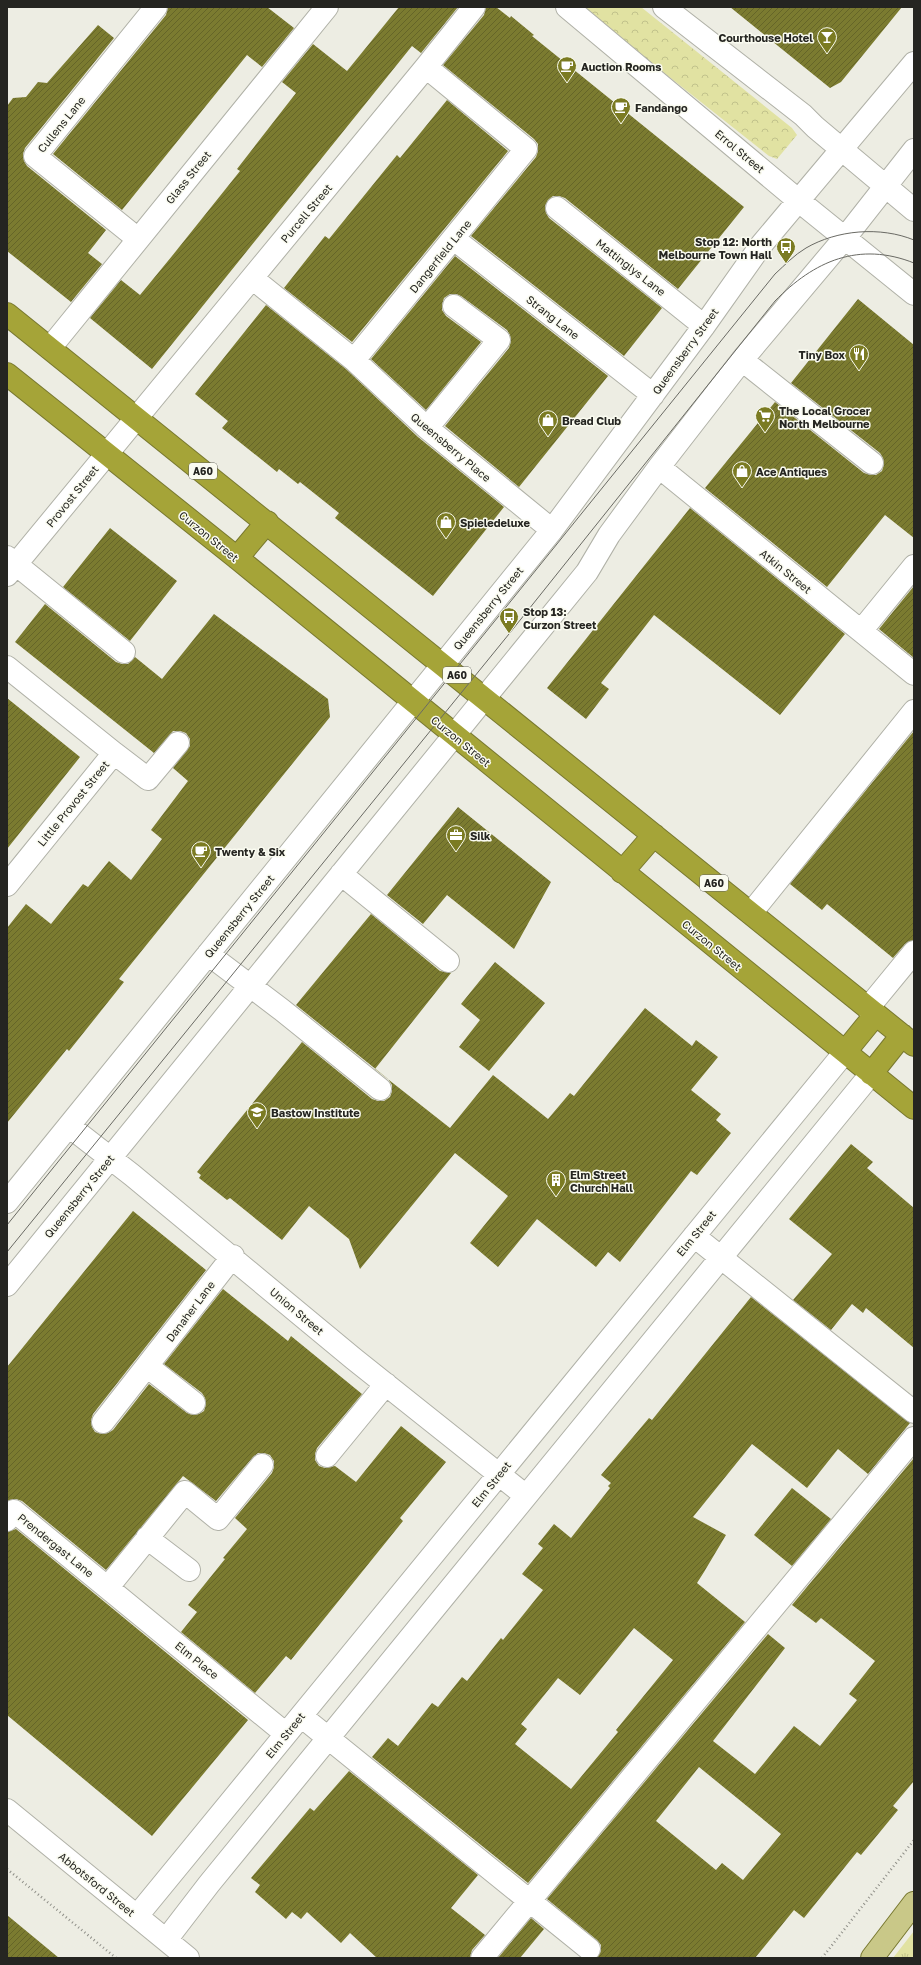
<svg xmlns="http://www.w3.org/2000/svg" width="921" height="1965" font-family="'Golos Text',sans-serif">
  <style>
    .grass { fill: url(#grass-tufts) }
    .forest { fill: url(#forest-crowns) }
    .building { fill: url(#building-hatch); fill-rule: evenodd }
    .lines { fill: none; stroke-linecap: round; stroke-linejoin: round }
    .minor-casing { stroke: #b0b1a7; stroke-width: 24 }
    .major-casing { stroke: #787830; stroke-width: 24 }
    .highway-casing { stroke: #787830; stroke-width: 24 }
    .path { stroke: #8f8f88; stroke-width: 2.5; stroke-dasharray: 1 3; stroke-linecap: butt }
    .minor { stroke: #fff; stroke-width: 22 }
    .major { stroke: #c9c888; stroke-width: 22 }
    .highway { stroke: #a5a438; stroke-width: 22 }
    .tram { stroke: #6a6a64; stroke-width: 1 }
    .labels { text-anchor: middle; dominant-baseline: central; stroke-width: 3; stroke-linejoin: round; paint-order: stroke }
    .shield { fill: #fafbf0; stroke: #65655f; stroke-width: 1 }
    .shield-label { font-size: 10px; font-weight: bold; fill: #252521 }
    .poi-label { font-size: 11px; font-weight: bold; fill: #252521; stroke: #fafbf0; text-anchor: start }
    .street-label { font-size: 11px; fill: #252521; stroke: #fafbf0 }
  </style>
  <defs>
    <pattern id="grass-tufts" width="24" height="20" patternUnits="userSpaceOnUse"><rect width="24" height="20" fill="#e1e2a2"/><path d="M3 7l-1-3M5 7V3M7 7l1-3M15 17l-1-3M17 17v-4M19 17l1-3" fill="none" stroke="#c1c28b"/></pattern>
    <pattern id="forest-crowns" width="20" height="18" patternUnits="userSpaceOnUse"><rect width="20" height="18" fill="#e1e2a2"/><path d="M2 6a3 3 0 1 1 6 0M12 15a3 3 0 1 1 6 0" fill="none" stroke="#c1c28b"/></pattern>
    <pattern id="building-hatch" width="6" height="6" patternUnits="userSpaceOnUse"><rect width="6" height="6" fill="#7b7b30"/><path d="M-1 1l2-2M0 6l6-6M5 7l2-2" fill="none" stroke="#656528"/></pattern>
  </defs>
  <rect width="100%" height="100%" fill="#edede3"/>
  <path class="grass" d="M914 1931V1955L912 1958H893Z"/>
  <path class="forest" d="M581 7H641L792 128 797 135 777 159 769 156Z"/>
  <path class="building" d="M168 7H267L294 28 262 67 247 55 122 210 53 154 166 15Z
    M399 7H458L421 53 412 46 152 369 90 318 121 280 140 295 172 256 240 171 237 169 296 93 282 82 313 44 347 71Z
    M486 7H496L510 18 511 16 534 35 532 36 744 207 678 289 565 198 559 196H553L548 200 545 206 546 213 549 218 662 308 624 356 471 236 536 157 538 151V144L534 139 443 65 484 15Z
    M730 7H902L841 82 830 88Z
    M98 25 114 38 25 148 23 154 24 161 27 166 106 230 88 253 102 264 71 302 7 251V106L13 98 26 97 38 82 47 83Z
    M447 100 508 151 352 342 284 288 325 236 329 239 397 155 400 158Z
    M455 256 608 376 519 487 445 426 509 348 511 341 510 335 507 330 461 296 456 294H450L444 298 442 305V310L446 316 481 342 426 410 371 359Z
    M858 299 914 345V538L885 515 827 587 705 488 775 402 864 473 871 475H876L882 471 884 464 883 458 880 453 791 383Z
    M266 305 346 369 418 437 504 507 433 596 335 518 339 513 300 482 298 484 279 469 277 472 222 428 228 421 195 394Z
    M690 508 845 634 780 715 654 615 601 683 609 689 586 719 547 688Z
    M110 528 177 581 130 641 63 587Z
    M914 586V658L879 629Z
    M45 604 116 662 122 664H128L135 657 162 679 214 614 328 699 330 717 119 979 124 982 69 1051 67 1049 7 1123V928L26 904 51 924 83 884 88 887 109 861 131 880 162 839 151 830 188 781 173 768 190 746V739L186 733 180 731H173L154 753 15 642Z
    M7 698 80 757 7 849Z
    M914 731V940L905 944 893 958 827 904 822 910 790 884Z
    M458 807 551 882 514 949 447 895 423 924 387 895Z
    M371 914 440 971 451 973 375 1069 450 1128 493 1075 548 1119 570 1093 574 1096 645 1008 692 1046 696 1040 718 1057 691 1090 721 1114 716 1120 731 1133 697 1175 691 1171 620 1262 608 1252 596 1267 537 1219 498 1267 470 1243 508 1196 455 1153 360 1269 349 1239 309 1206 282 1240 230 1198 227 1200 199 1178 201 1175 197 1172 302 1042 372 1099 378 1101H384L390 1097 392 1091V1085L388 1079 296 1005Z
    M495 962 545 1003 489 1071 459 1047 480 1020 461 1004Z
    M851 1144 873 1162 867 1168 914 1208V1348L866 1308 863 1313 852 1304 831 1330 793 1300 832 1254 789 1219Z
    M133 1211 206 1270 93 1414 91 1421 92 1427 95 1432 102 1434 108 1433 113 1430 149 1384 187 1413 193 1415 199 1414 204 1411 206 1404 205 1398 202 1393 164 1364 223 1289 288 1341 291 1336 362 1394 317 1448 315 1454V1460L319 1466 325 1468 335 1466 356 1482 401 1426 446 1462 400 1518 403 1521 291 1660 286 1656 255 1693 181 1632 197 1612 188 1605 225 1559 223 1558 247 1529 235 1518 272 1473 274 1467V1461L270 1455 264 1453H258L253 1457 216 1501 183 1476 106 1570 22 1501 16 1499 7 1501V1367Z
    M751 1297 910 1423 868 1474 838 1449 807 1488 752 1444 693 1517 726 1535 704 1572 697 1583 745 1622 528 1883 372 1757 388 1738 398 1746 432 1703 438 1707 462 1677 467 1681 501 1638 503 1640 543 1590 522 1574 543 1548 538 1544 554 1524 571 1538 610 1488 608 1486 611 1483 601 1475 649 1418 652 1420ZM634 1628 673 1660 616 1730 618 1732 571 1789 515 1744 527 1729 521 1724 558 1678 580 1695Z
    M914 1458V1781L893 1806 898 1810 861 1855 857 1852 804 1918 794 1910 755 1958H597L601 1951V1945L597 1940 547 1899 768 1634 785 1648 713 1741 755 1774 794 1726 820 1746 857 1700 849 1694 875 1661 821 1618 816 1623 792 1605ZM699 1767 781 1834 743 1880 722 1863 716 1870 656 1821Z
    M792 1488 831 1519 792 1566 754 1535Z
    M16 1529 248 1720 152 1836 7 1715V1532Z
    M349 1771 478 1875 451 1908 485 1935 472 1950 470 1958H377L350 1933 341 1943 307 1912 301 1919 292 1912 286 1919 255 1892 260 1885 251 1878 310 1808 314 1811Z
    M7 1915 59 1958H7Z
    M531 1918 544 1929 520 1958H498Z"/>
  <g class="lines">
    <g class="minor-casing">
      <path id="minor" d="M567 7 799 201 914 294
        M664 7 803 115 815 127 914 210
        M557 208 704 326
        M138 239 35 156 156 7
        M454 239 653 395
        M252 278 354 360 427 428 552 530
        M50 348 327 7
        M354 360 526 149 426 67
        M742 360 872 463
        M427 428 499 340 454 306
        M659 467 914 674
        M7 557 124 652
        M7 575 426 67 474 7
        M861 631 914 566
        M7 667 114 753 7 885
        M114 753 148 779 178 743
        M341 874 448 961
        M751 913 914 711
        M208 954 282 1010 380 1089
        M868 1008 914 952
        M69 1126 132 1175 354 1359 526 1496
        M7 1202 552 530 704 326 762 244 914 63
        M694 1236 914 1412
        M7 1285 587 572 609 535 659 467 742 360 848 234 914 150
        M147 1366 194 1403
        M103 1422 233 1256
        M327 1456 386 1384
        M7 1520 14 1511 286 1734
        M147 1538 189 1570
        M108 1587 185 1492 218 1519 262 1465
        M301 1716 589 1949
        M7 1810 188 1958
        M137 1916 845 1052
        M166 1940 209 1884 871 1074
        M482 1958 914 1438"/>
    </g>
    <g class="major-casing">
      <path id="major" d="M872 1958 914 1903"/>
    </g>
    <g class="highway-casing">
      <path id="highway" d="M7 314 914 1045
        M7 374 237 558 914 1108
        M237 558 267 522
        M622 872 654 835
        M845 1052 876 1014
        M871 1074 902 1035"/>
    </g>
    <path class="path" d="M7 1869 116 1958
      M822 1958 914 1840"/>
    <use href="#minor" class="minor"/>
    <use href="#major" class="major"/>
    <use href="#highway" class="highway"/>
    <path class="tram" d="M7 1225 775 274C785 265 794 255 806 248 837 230 880 226 914 240
      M7 1252 509 634 775 301C814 261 859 241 914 263"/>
  </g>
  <defs>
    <g id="bar-pin" transform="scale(1)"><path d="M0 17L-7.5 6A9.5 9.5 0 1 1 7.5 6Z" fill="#7b7b22" stroke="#fafbf0"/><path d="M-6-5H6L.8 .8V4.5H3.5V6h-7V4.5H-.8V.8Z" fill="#fff"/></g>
    <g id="cafe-pin" transform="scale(1)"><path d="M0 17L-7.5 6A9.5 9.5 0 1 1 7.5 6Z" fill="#7b7b22" stroke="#fafbf0"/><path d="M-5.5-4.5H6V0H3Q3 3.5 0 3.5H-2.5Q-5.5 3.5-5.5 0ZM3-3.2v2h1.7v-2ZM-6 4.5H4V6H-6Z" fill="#fff"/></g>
    <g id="bus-pin" transform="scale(1)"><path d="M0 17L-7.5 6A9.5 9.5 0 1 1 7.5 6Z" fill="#7b7b22" stroke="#fafbf0"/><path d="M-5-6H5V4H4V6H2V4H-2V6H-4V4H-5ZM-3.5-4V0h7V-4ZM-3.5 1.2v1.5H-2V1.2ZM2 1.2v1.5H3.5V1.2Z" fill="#fff"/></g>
    <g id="restaurant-pin" transform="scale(1)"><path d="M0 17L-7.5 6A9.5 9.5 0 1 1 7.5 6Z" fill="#7b7b22" stroke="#fafbf0"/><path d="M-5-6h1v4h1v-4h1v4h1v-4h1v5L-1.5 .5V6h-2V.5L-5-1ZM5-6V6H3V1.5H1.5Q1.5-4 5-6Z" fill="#fff"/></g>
    <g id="supermarket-pin" transform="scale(1)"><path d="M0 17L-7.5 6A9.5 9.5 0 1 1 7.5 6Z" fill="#7b7b22" stroke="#fafbf0"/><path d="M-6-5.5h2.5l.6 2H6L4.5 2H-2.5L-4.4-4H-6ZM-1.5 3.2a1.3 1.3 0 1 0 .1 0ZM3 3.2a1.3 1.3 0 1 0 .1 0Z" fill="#fff"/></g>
    <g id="shop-pin" transform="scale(1)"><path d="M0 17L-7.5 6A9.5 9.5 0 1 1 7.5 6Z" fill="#7b7b22" stroke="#fafbf0"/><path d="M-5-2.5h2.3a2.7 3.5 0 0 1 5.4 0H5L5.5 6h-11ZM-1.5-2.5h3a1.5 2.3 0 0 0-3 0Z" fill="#fff"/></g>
    <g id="office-pin" transform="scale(1)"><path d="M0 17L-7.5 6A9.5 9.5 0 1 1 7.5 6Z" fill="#7b7b22" stroke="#fafbf0"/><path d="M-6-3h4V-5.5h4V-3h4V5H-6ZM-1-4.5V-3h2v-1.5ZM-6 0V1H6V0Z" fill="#fff"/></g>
    <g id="university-pin" transform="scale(1)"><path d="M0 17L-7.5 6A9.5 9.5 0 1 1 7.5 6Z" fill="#7b7b22" stroke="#fafbf0"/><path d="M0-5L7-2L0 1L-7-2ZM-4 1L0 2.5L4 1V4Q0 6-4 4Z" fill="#fff"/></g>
    <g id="building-pin" transform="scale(1)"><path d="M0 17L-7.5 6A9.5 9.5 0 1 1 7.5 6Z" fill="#7b7b22" stroke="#fafbf0"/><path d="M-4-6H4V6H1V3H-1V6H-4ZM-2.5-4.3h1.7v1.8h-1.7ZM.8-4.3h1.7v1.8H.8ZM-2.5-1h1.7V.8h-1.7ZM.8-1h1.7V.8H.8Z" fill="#fff"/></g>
  </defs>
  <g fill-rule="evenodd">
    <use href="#bar-pin" x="827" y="37"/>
    <use href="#cafe-pin" x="567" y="66"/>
    <use href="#cafe-pin" x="621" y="107"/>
    <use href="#bus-pin" x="786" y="247"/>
    <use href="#restaurant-pin" x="859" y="354"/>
    <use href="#supermarket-pin" x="765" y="416"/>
    <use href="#shop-pin" x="548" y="420"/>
    <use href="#shop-pin" x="742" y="471"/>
    <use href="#shop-pin" x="446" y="522"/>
    <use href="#bus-pin" x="509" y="617"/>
    <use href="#office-pin" x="456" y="835"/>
    <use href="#cafe-pin" x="201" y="851"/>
    <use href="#university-pin" x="257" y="1112"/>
    <use href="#building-pin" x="556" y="1180"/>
  </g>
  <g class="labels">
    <g class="shield">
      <rect x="189" y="463" width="28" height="16" rx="3"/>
      <rect x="443" y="667" width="28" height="16" rx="3"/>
      <rect x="700" y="875" width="28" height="16" rx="3"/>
    </g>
    <g class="shield-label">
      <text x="203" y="471">A60</text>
      <text x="457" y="675">A60</text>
      <text x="714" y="883">A60</text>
    </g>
    <g class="poi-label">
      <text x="813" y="37" text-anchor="end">Courthouse Hotel</text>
      <text x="581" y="66">Auction Rooms</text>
      <text x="635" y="107">Fandango</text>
      <text x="772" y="241" text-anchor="end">Stop 12: North<tspan x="772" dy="13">Melbourne Town Hall</tspan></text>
      <text x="845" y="354" text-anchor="end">Tiny Box</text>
      <text x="779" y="410">The Local Grocer<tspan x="779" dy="13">North Melbourne</tspan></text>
      <text x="562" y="420">Bread Club</text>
      <text x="756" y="471">Ace Antiques</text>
      <text x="460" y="522">Spieledeluxe</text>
      <text x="523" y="611">Stop 13:<tspan x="523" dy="13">Curzon Street</tspan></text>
      <text x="470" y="835">Silk</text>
      <text x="215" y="851">Twenty &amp; Six</text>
      <text x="271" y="1112">Bastow Institute</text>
      <text x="570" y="1174">Elm Street<tspan x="570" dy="13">Church Hall</tspan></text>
    </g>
    <g class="street-label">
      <text transform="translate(61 124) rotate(-51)">Cullens Lane</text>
      <text transform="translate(740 151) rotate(40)">Errol Street</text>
      <text transform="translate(188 177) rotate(-51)">Glass Street</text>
      <text transform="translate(306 213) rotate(-50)">Purcell Street</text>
      <text transform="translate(440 256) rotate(-51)">Dangerfield Lane</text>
      <text transform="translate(631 267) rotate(38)">Mattinglys Lane</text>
      <text transform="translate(553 317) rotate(38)">Strang Lane</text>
      <text transform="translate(685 351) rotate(-54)">Queensberry Street</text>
      <text transform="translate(451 447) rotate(40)">Queensberry Place</text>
      <text transform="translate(72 496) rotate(-51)">Provost Street</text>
      <text transform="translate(209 536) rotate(39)">Curzon Street</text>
      <text transform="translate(786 571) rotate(39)">Atkin Street</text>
      <text transform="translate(488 608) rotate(-51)">Queensberry Street</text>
      <text transform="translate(461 741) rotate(39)">Curzon Street</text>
      <text transform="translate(73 803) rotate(-51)">Little Provost Street</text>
      <text transform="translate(239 916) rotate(-51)">Queensberry Street</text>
      <text transform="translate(712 945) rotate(39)">Curzon Street</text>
      <text transform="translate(79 1196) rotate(-51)">Queensberry Street</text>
      <text transform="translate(696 1233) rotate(-51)">Elm Street</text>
      <text transform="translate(190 1311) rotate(-53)">Danaher Lane</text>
      <text transform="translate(297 1311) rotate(40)">Union Street</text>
      <text transform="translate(491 1484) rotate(-51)">Elm Street</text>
      <text transform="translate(56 1545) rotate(39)">Prendergast Lane</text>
      <text transform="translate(197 1660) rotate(39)">Elm Place</text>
      <text transform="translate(285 1735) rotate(-51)">Elm Street</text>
      <text transform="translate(97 1884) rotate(39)">Abbotsford Street</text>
    </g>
  </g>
  <rect width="921" height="1965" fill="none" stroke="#252521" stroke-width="16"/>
</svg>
